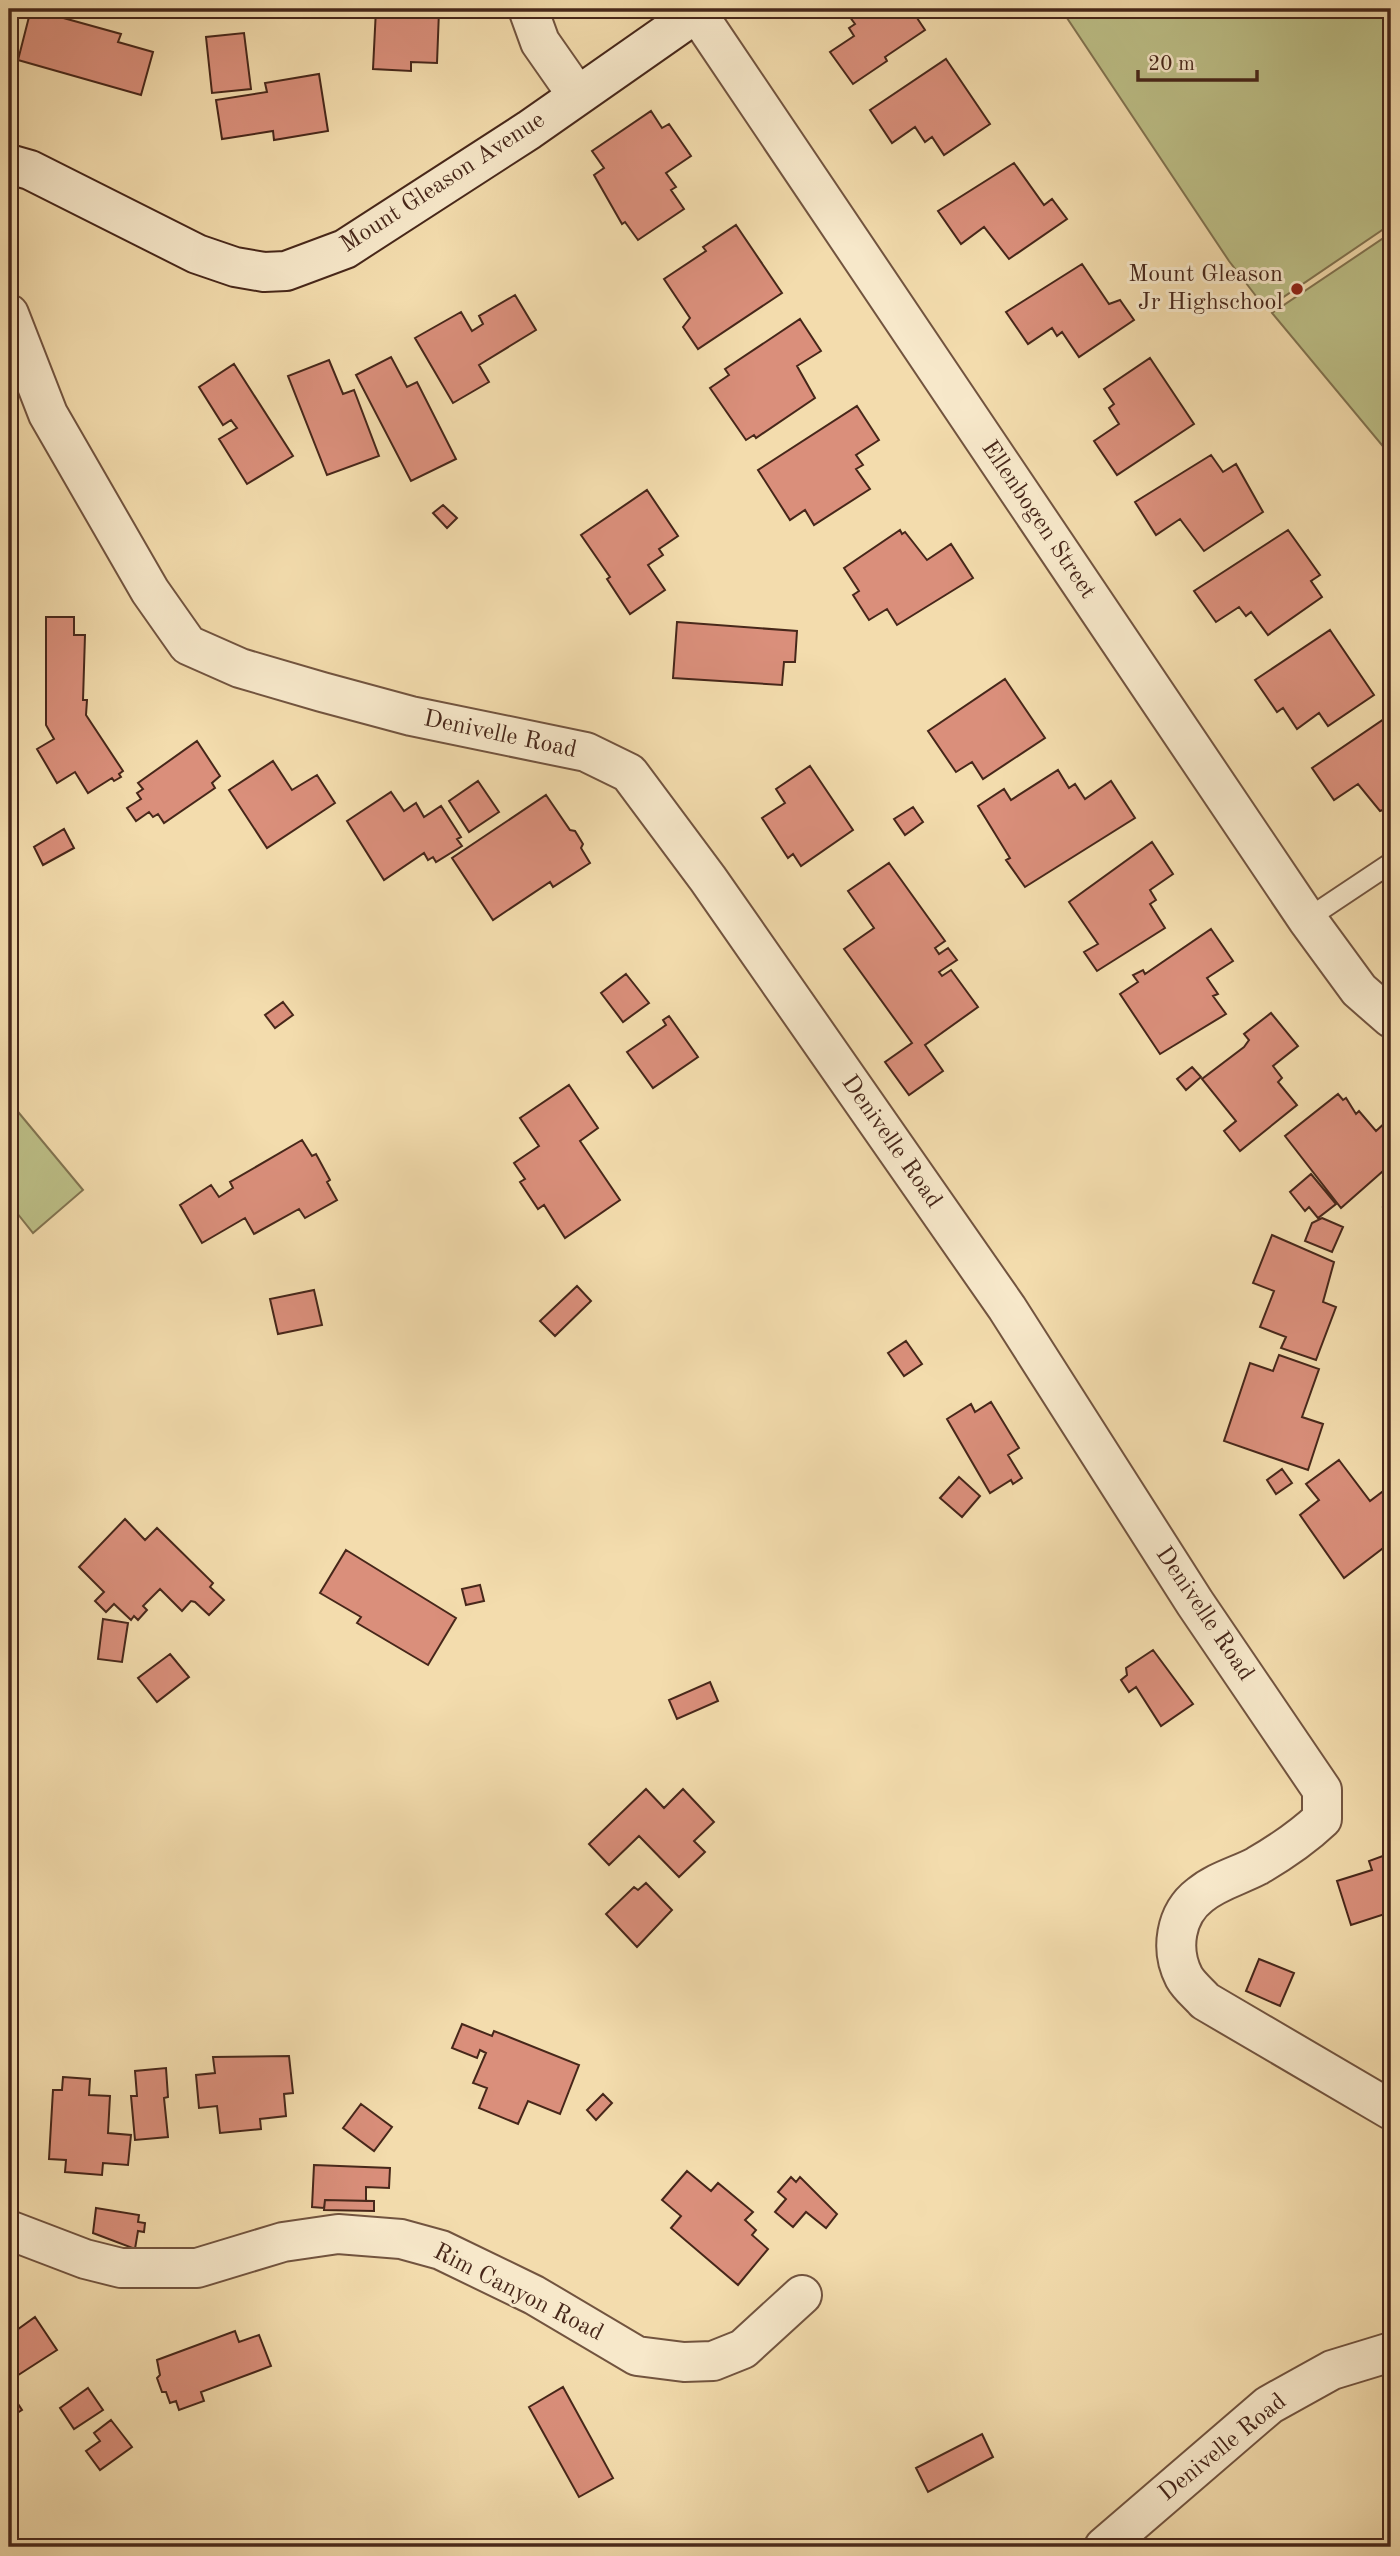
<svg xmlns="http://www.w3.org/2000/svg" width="1400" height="2556" font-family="'Old Standard TT',serif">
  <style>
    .green { fill: #bdc088; stroke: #827451; stroke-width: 2 }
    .building { fill: #da8f7b; stroke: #47271a; stroke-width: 2 }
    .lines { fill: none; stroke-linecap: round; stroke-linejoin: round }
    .lane-casing { stroke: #72543f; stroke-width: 23 }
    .street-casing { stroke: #72543f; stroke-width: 42 }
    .secondary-casing { stroke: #47271a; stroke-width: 42 }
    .lane { stroke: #f7e8ca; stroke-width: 19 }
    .street { stroke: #f7e8ca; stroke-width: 38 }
    .secondary { stroke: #f7e8ca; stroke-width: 38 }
    .poi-dot { fill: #8f2418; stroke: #f7e8ca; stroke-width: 2.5 }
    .labels { text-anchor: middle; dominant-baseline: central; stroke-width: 6; stroke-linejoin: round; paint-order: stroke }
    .street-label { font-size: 24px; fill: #47271a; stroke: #f7e8ca }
    .poi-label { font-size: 24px; fill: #47271a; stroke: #f7e8ca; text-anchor: end }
  </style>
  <rect width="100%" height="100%" fill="#f3dcad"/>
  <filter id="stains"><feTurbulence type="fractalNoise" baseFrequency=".00286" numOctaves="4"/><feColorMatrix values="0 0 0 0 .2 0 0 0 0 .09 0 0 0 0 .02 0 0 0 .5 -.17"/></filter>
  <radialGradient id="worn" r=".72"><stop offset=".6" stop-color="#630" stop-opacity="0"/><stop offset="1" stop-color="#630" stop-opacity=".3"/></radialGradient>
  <path class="green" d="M1061 9H1391V224L1266 309 1229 261Z
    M1391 233V456L1272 313Z
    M9 1101 83 1190 33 1233 9 1203Z"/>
  <path class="building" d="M31 9 121 34 118 42 153 52 141 95 18 60Z
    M376 9 439 11 437 63 411 62V71L373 69Z
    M844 9H911L925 30 885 57 887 61 853 84 830 52 854 36 849 28 855 24Z
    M244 33 251 89 212 93 206 37Z
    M946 59 990 124 944 155 932 137 925 142 915 127 892 143 870 110Z
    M319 74 328 131 274 140 273 131 222 139 216 100 267 92 265 83Z
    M651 111 662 128 669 124 691 156 666 173 676 187 671 190 684 209 638 240 625 222 622 224 594 175 604 168 592 151Z
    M1014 163 1044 205 1052 199 1067 219 1009 259 984 227 961 244 938 211Z
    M736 225 782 293 698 349 683 327 690 318 664 279 706 251 703 247Z
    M1082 264 1109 304 1120 300 1134 320 1079 357 1062 332 1057 336 1052 328 1028 344 1006 312Z
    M515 295 536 330 479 365 489 382 453 403 415 338 461 312 472 331 483 324 479 316Z
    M800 319 821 351 797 366 815 398 756 438 754 435 746 440 710 388 729 375 725 369Z
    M391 357 407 387 417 382 456 459 411 481 356 375Z
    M1150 358 1194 424 1117 475 1094 441 1119 424 1109 408 1114 404 1104 389Z
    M329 360 343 394 354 390 379 456 327 475 288 376Z
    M234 364 293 456 247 484 219 439 237 428 231 420 223 425 199 387Z
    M857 406 879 440 856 455 863 465 856 469 870 489 814 525 805 510 790 520 758 470Z
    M1211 455 1223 472 1236 464 1263 512 1204 551 1180 519 1156 535 1135 502Z
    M647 490 678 536 659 549 663 555 648 565 665 590 630 614 607 579 610 577 581 535Z
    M443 505 457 518 447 528 433 513Z
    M900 530 902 534 905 532 927 560 951 544 973 578 897 625 887 609 869 620 853 595 859 591 844 568Z
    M1288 530 1320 575 1311 581 1322 597 1268 635 1251 612 1246 616 1239 607 1216 622 1194 591Z
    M46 617H74V635H85L83 700H87L86 715 123 771 119 774 121 777 114 781 112 778 88 793 75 772 57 783 37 749 54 739 46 725Z
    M677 622 797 631 795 662H784L782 685 673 678Z
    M1330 630 1374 695 1328 726 1319 713 1297 729 1283 708 1277 712 1255 680Z
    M1005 679 1045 738 983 779 972 762 956 772 928 731Z
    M1387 717 1391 723V807L1380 811 1358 784 1334 800 1312 768Z
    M197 741 220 776 212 783 215 788 164 823 158 814 153 817 149 812 136 821 127 808 141 799 137 793 143 789 138 783Z
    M273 761 292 790 317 775 335 803 267 848 229 790Z
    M810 766 853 830 801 866 793 854 788 858 762 818 785 803 776 789Z
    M1058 770 1069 788 1075 784 1085 799 1111 781 1135 818 1025 887 1006 860 1010 858 978 806 1004 789 1011 800Z
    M478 781 499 812 469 832 449 801Z
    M391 792 404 811 416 803 424 817 441 806 461 837 457 839 462 846 436 862 433 857 428 860 424 853 384 880 347 821Z
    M546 795 570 830 575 831 583 844 581 848 590 863 553 887 550 882 493 920 452 858Z
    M913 807 923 822 905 835 894 819Z
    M64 829 74 848 43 865 34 847Z
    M1152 842 1173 874 1150 890 1156 900 1150 904 1165 928 1097 971 1084 952 1098 944 1069 902Z
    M889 863 945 941 935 948 939 954 948 948 957 960 939 972 942 976 951 970 978 1007 925 1045 943 1071 909 1095 885 1062 912 1043 844 949 874 928 848 891Z
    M1211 929 1233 961 1207 978 1218 994 1213 996 1226 1014 1160 1054 1120 994 1138 982 1133 975 1143 970 1145 974Z
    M626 974 649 1003 623 1022 601 993Z
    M283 1002 293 1015 275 1028 265 1015Z
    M1271 1013 1298 1046 1273 1066 1282 1078 1278 1082 1297 1105 1240 1151 1224 1131 1236 1121 1202 1079 1244 1047 1249 1040 1244 1034Z
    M669 1016 698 1057 653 1088 627 1052 666 1025 663 1020Z
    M1192 1067 1201 1077 1186 1090 1177 1079Z
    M569 1085 598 1128 580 1141 620 1200 565 1238 544 1205 538 1209 520 1182 525 1179 514 1163 539 1146 520 1118Z
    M1338 1094 1343 1100 1346 1098 1356 1114 1359 1111 1376 1131 1387 1121 1391 1125V1164L1341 1208 1285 1136Z
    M302 1140 312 1156 316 1154 330 1180 327 1182 337 1200 305 1218 299 1209 254 1234 245 1218 202 1243 180 1205 211 1185 219 1197 233 1188 230 1182Z
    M1311 1174 1336 1204 1318 1218 1309 1207 1305 1211 1290 1192Z
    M1391 1199V1215L1383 1207Z
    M1322 1218 1343 1227 1332 1252 1305 1241 1312 1223Z
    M1272 1235 1334 1262 1323 1302 1336 1307 1316 1360 1281 1348 1286 1337 1260 1327 1274 1291 1253 1283Z
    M577 1286 591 1301 555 1336 540 1321Z
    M314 1290 322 1325 278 1334 270 1299Z
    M906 1341 922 1364 904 1376 888 1353Z
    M1279 1355 1319 1369 1302 1417 1323 1424 1308 1470 1224 1441 1250 1363 1273 1371Z
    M991 1402 1019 1448 1008 1455 1022 1478 1013 1484 1011 1480 990 1493 947 1419 971 1404 975 1412Z
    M1339 1460 1370 1501 1386 1489 1391 1496V1542L1344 1578 1300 1515 1319 1500 1306 1484Z
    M1282 1469 1292 1483 1276 1494 1267 1480Z
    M959 1477 980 1496 962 1517 940 1498Z
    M125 1519 145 1540 157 1528 213 1583 210 1587 224 1600 209 1615 195 1602 191 1601 182 1611 160 1589 143 1606 147 1610 138 1620 134 1616 131 1620 114 1604 106 1612 95 1601 104 1592 79 1567Z
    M346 1550 456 1618 428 1665 357 1623 361 1617 320 1593Z
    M480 1585 484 1601 466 1605 462 1589Z
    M103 1619 128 1623 122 1662 98 1659Z
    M1153 1650 1193 1704 1161 1726 1136 1687 1129 1692 1121 1680 1127 1675 1126 1668Z
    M170 1654 189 1677 157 1702 138 1678Z
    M710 1682 718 1701 677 1719 669 1700Z
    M646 1789 664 1808 683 1789 714 1822 694 1841 705 1852 679 1877 639 1836 609 1865 589 1844Z
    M1391 1853V1912L1351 1925 1337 1881 1372 1870 1369 1861Z
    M646 1883 672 1910 637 1947 606 1914 634 1887 638 1890Z
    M1259 1959 1294 1973 1280 2006 1246 1991Z
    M462 2024 492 2036 494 2031 579 2065 560 2114 528 2101 518 2124 479 2108 487 2088 473 2083 486 2053 480 2050 477 2058 452 2048Z
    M289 2056 293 2093 284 2094 286 2116 260 2119 261 2129 220 2133 217 2106 199 2108 196 2075 215 2073 213 2057Z
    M166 2068 168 2097 164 2098 168 2137 135 2140 131 2096H137L135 2071Z
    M63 2077 90 2079 89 2095 110 2096 108 2133 131 2135 128 2165 103 2163 102 2175 65 2172 66 2160 49 2159 53 2090H62Z
    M603 2094 612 2103 596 2120 587 2110Z
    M361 2104 392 2127 374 2151 343 2128Z
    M314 2165 390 2168 389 2188 366 2187V2201L325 2200 324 2208 312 2207Z
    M687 2171 711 2191 718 2183 753 2212 745 2220 756 2230 752 2235 768 2249 738 2285 671 2228 681 2216 662 2200Z
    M791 2177 796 2182 800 2177 837 2214 826 2228 806 2212 793 2227 775 2212 786 2199 778 2192Z
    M325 2200 374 2201V2211L324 2210Z
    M96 2208 139 2215 138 2222 145 2223 144 2232 138 2231 135 2249 93 2233Z
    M35 2317 57 2350 9 2381V2323L14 2332Z
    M235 2331 239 2342 259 2335 271 2366 201 2392 204 2401 179 2410 176 2401 170 2403 166 2392H162L157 2378 160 2375 157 2360Z
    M563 2387 613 2478 579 2497 529 2407Z
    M88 2388 103 2410 74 2429 60 2408Z
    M9 2390 22 2410 9 2418Z
    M111 2420 132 2447 100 2470 86 2451 100 2441 94 2433Z
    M982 2434 993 2457 928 2492 916 2468Z"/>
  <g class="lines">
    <g class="lane-casing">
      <path id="lane" d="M1307 919 1391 863"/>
    </g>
    <g class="street-casing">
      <path id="street" d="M528 9 540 42 577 95
        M697 13 1307 919 1359 990 1391 1018
        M9 314 48 414 150 591 188 645 240 668 322 692 411 716 586 752 629 773 708 879 1007 1308 1195 1603 1322 1790V1819C1302 1838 1281 1852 1257 1866 1238 1876 1217 1881 1200 1895 1175 1914 1170 1950 1184 1977 1189 1986 1199 1994 1205 2001L1391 2110
        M9 2230 85 2259 121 2268H197L283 2242 338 2234 401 2239 441 2250 534 2295 637 2356 684 2362 713 2361 743 2349 802 2295
        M1104 2547 1269 2405 1332 2370 1391 2352"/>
    </g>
    <g class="secondary-casing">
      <path id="secondary" d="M9 164 30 170 197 254 235 267 264 272 286 271 345 249 529 130 702 9"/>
    </g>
    <use href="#lane" class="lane"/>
    <use href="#street" class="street"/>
    <use href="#secondary" class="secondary"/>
  </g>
  <circle class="poi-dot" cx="1297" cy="289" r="7"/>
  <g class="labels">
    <g class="street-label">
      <text transform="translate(443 183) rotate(-33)">Mount Gleason Avenue</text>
      <text transform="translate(1038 520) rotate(56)">Ellenbogen Street</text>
      <text transform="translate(500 735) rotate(12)">Denivelle Road</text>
      <text transform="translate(891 1142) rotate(55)">Denivelle Road</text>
      <text transform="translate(1204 1614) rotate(56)">Denivelle Road</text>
      <text transform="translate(518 2293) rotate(27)">Rim Canyon Road</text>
      <text transform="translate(1223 2448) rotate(-39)">Denivelle Road</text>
    </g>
    <g class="poi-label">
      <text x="1283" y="275">Mount Gleason<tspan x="1283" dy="28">Jr Highschool</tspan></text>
    </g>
  </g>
  <rect width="1400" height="2556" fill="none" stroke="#f3dcad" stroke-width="35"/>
  <rect x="10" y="10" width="1379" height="2535" fill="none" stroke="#47271a" stroke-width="3.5"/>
  <rect x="18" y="18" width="1365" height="2521" fill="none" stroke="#47271a" stroke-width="2"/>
  <path d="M1138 70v10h119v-10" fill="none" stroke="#47271a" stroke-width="3.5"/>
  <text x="1148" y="70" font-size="21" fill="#47271a" stroke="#f7e8ca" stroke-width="5" paint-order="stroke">20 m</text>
  <rect width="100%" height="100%" filter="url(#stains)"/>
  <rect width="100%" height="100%" fill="url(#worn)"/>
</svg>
